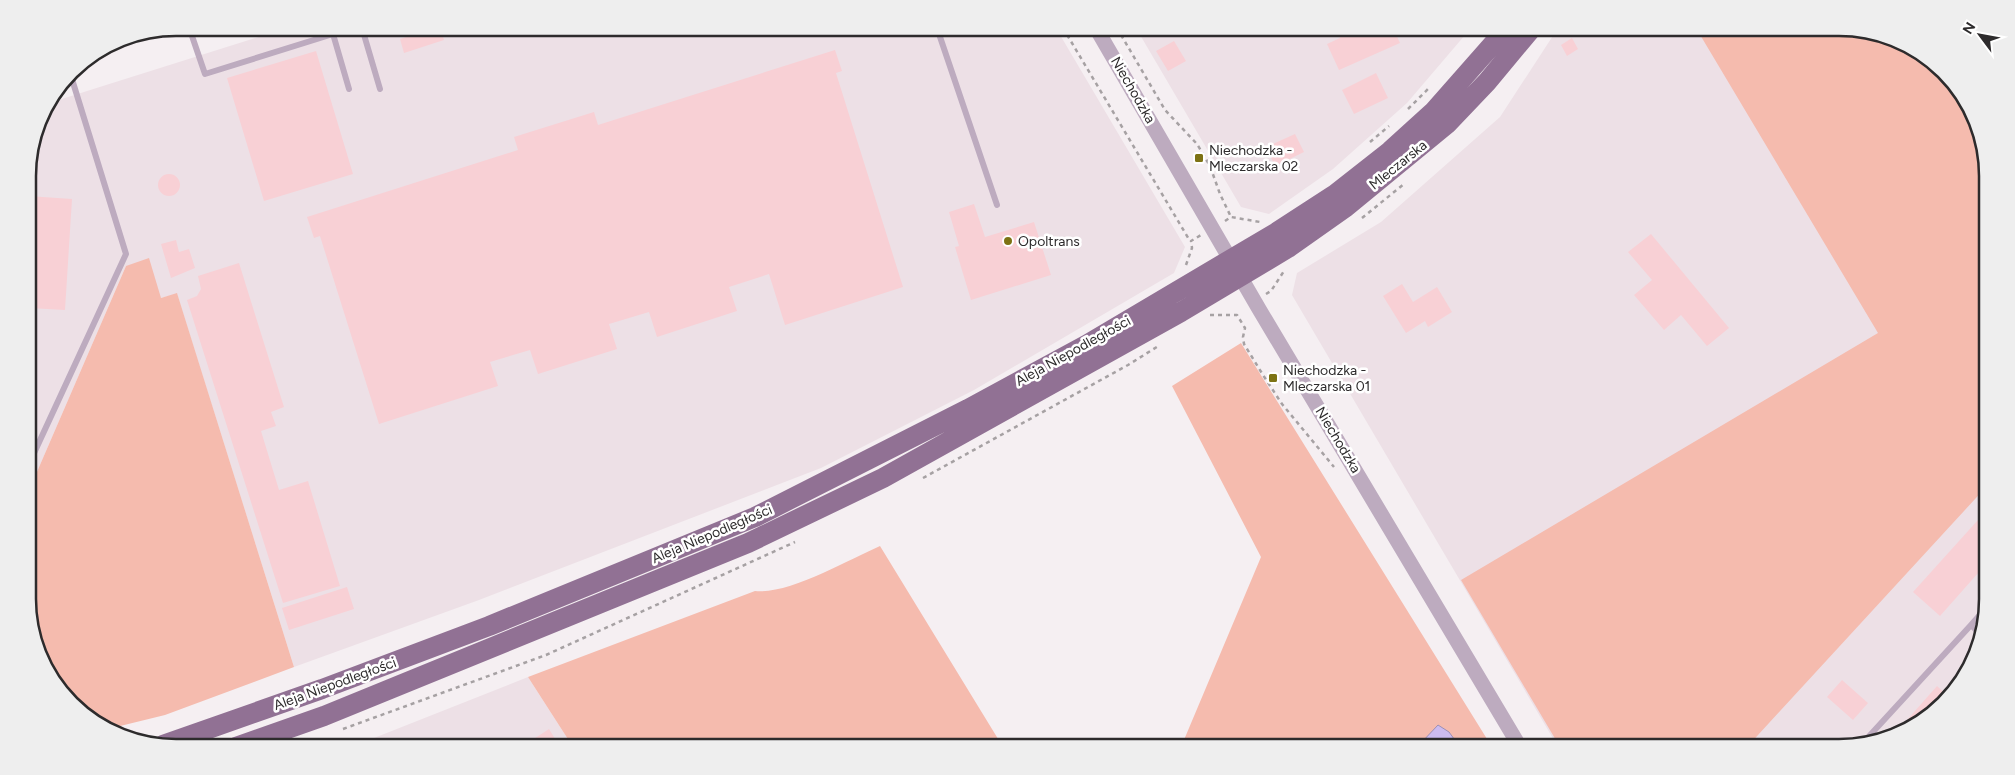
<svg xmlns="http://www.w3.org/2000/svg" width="2015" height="775" font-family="Figtree,sans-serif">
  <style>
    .built { fill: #ede0e6 }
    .green { fill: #f5bbae }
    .water { fill: #cdbbf0; stroke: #9d90b5 }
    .building { fill: #f8d0d5 }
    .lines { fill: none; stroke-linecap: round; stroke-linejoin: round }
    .path { stroke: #a6a1a3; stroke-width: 2.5; stroke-dasharray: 4 4; stroke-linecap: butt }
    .service { stroke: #bdabbf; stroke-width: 6 }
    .tertiary { stroke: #bdabbf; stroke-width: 15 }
    .primary { stroke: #917194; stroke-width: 20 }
    .poi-dot { fill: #7d7214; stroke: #fff; stroke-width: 2 }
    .labels { text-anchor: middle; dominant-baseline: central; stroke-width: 5; stroke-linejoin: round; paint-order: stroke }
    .street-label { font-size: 14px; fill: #2d2b2c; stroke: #fff }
    .poi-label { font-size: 14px; fill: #2d2b2c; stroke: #fff; text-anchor: start }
    .rim { fill: none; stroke: #2d2b2c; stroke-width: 2.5 }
  </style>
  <rect width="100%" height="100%" fill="#f5eff2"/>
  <path class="built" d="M287 28H1056L1185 247 1174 273 974 390 821 468 479 600 294 667 177 294 161 298 126 266 30 488 28 167 43 110 49 103Z
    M1136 28H1471L1407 103 1333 169 1269 214 1241 207Z
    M1558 28H1838L1886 36 1951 79 1972 111 1986 157 1987 598 1979 646 1957 689 1929 717 1886 739 1848 747H1558L1292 295 1297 273 1381 222 1500 117Z
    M528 677 573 747H381L374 738Z"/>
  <path class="green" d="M1696 28H1838L1886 36 1951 79 1972 111 1986 157 1987 486 1747 747H1560L1461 580 1878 333Z
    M149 258 161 298 177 293 294 667 165 715 112 728 64 696 30 627V488L126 266Z
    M1241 343 1492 747H1181L1261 557 1172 386Z
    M880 546 1003 747H573L528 677 755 591C788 595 848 560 880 546Z"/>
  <path class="water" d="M1438 725 1449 732 1460 747H1420V744Z"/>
  <path class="building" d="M434 28H440L444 40 404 53 400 39Z
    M1336 28H1393L1400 43 1339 70 1327 44 1340 38Z
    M1572 38 1578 49 1567 56 1561 45Z
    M1174 41 1186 61 1168 71 1156 51Z
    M835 50 842 71 836 73 903 287 785 325 769 274 729 287 737 311 657 337 649 312 609 324 617 349 538 374 530 350 490 362 498 386 379 424 320 236 314 238 307 217 518 150 514 137 594 112 598 125Z
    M316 51 353 174 264 201 227 78Z
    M1376 73 1388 98 1354 114 1342 90Z
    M1295 134 1304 152 1275 166 1266 147Z
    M158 185a11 11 0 1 1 22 0a11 11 0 1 1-22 0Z
    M28 196 72 199 65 310 29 308Z
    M974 204 985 237 1034 222 1051 275 971 300 955 247 959 246 949 212Z
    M1651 234 1729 328 1707 346 1681 315 1664 330 1634 295 1652 280 1628 252Z
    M176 240 179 252 189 249 195 268 171 278 161 244Z
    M239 263 284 407 271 412 276 426 261 431 279 490 308 481 340 586 283 603 187 300 197 296 201 289 198 276Z
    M1402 284 1413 302 1437 287 1452 312 1428 327 1425 321 1406 333 1383 296Z
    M1987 510V563L1940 616 1913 592Z
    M347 587 354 609 289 630 282 608Z
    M1842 680 1868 703 1853 720 1827 697Z
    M1937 686 1949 697 1929 717 1892 737Z
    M549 729 560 747H529L526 744Z"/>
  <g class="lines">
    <path class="path" d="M1063 28 1190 241
      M1117 28 1165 110 1197 144 1210 166 1220 194 1231 217
      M1408 109 1428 89
      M1370 142 1389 126
      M1362 218 1404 184
      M1225 221 1231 217 1260 222
      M1186 265 1192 248 1191 241 1201 235
      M1266 294 1271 291 1284 271
      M1210 315H1237L1245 328 1243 337 1244 344 1263 375 1282 404 1334 467
      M923 478 1128 365 1160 345
      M343 729 546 655 795 542"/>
    <path class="service" d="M362 28 380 89
      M937 28 997 205
      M192 36 205 74 333 34 349 89
      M29 464 126 254 71 76
      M1971 625 1986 608
      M1861 745 1971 625 1981 635"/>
    <path class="tertiary" d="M1096 28 1259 309 1520 747"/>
    <path class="primary" d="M163 745 322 689 489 626 755 517 968 409 1086 345 1277 232 1334 195 1390 151 1433 112 1507 28
      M236 747 324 716 748 543 883 478 1181 312 1288 248 1346 207 1447 124 1487 82 1532 28"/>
  </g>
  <g class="poi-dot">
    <rect x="1194" y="153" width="10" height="10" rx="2.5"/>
    <circle cx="1008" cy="241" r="5"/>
    <rect x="1268" y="373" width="10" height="10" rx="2.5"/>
  </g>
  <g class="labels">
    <g class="street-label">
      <text transform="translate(1133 90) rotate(60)">Niechodzka</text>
      <text transform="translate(1398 165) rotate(-39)">Mleczarska</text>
      <text transform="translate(1073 351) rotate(-29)">Aleja Niepodległości</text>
      <text transform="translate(1338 440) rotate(59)">Niechodzka</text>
      <text transform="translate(712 534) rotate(-23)">Aleja Niepodległości</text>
      <text transform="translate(335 684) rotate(-20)">Aleja Niepodległości</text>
    </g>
    <g class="poi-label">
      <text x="1209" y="150">Niechodzka -<tspan x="1209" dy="16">Mleczarska 02</tspan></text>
      <text x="1018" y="241">Opoltrans</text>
      <text x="1283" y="370">Niechodzka -<tspan x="1283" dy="16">Mleczarska 01</tspan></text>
    </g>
  </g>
  <path d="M0 0H2015V775H0ZM176 36H1839A140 140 0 0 1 1979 176V599A140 140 0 0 1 1839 739H176A140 140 0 0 1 36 599V176A140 140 0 0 1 176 36Z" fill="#eee" fill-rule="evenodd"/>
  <path class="rim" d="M176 36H1839A140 140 0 0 1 1979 176V599A140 140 0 0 1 1839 739H176A140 140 0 0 1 36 599V176A140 140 0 0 1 176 36Z"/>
  <g transform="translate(1980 35) rotate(302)" stroke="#ffffff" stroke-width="4" paint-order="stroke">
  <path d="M0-4L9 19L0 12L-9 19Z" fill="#2d2b2c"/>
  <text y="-8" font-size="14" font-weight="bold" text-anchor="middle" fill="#2d2b2c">N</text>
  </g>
</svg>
